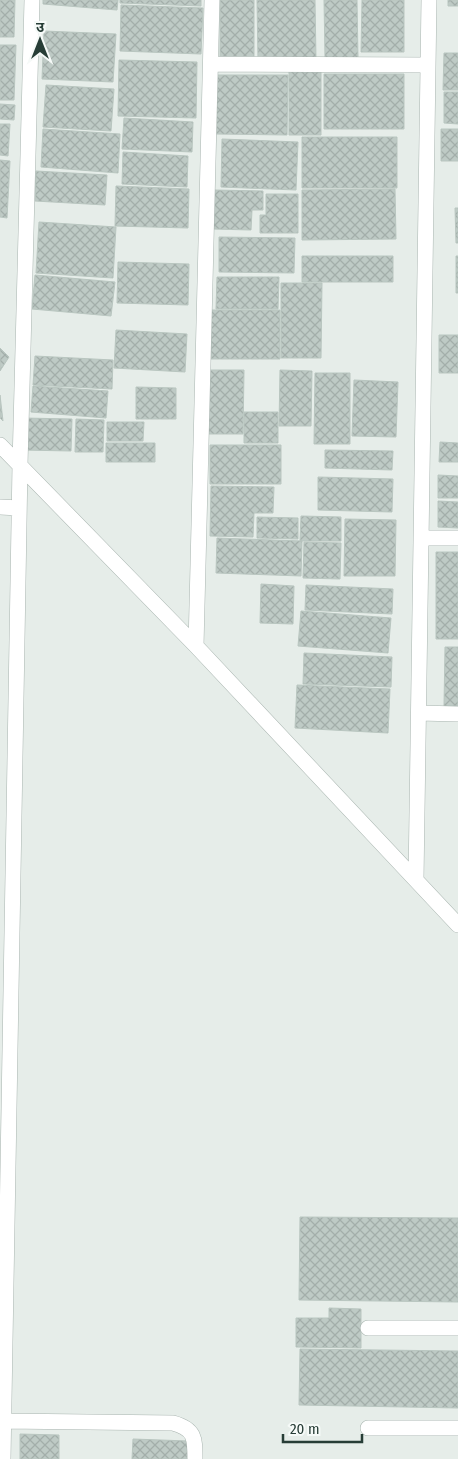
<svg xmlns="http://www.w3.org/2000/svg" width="458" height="1459" font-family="'Fira Sans Condensed','Noto Sans Devanagari',sans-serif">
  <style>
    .building { fill: url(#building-cross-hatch); stroke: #b9c6c0 }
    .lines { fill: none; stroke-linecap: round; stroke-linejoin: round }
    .minor-casing { stroke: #a9b5b0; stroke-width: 16 }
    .minor { stroke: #fff; stroke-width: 15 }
  </style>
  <defs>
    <pattern id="building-cross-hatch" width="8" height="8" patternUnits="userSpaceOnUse" patternTransform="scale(1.25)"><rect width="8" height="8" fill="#becac5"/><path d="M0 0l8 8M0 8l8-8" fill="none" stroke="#a3aeaa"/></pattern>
  </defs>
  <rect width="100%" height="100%" fill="#e6ede9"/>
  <path class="building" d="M0 0H15L14 37H0Z
    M43 0H118L117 10 43 4Z
    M120 0H201V6L120 3Z
    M220 0H254V57H220Z
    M257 0H315L316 60 258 61Z
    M324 0H357L358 58H325Z
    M362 0H404V52H361Z
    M448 0H458V6H448Z
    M121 5 203 8 201 54 120 51Z
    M44 31 116 34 113 82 42 79Z
    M0 45H16L14 100H0Z
    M444 53H458V90H443Z
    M119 60 197 62 196 118 118 116Z
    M289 71 321 72V135H289Z
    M324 74H404V129H324Z
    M217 75H288L287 135 216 134Z
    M46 85 114 89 111 131 43 127Z
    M444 92H458V124L444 123Z
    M0 104 15 105 14 120 0 119Z
    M124 118 193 122 192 152 122 149Z
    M0 124H10L8 156 0 155Z
    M43 129 120 134 118 173 41 167Z
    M441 129H458V161H441Z
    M302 137H397V188H302Z
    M222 139 298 142 296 190 221 187Z
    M123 152 188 156 187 187 122 184Z
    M0 160 10 161 7 218 0 217Z
    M36 171 107 175 105 205 35 201Z
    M116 186 189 189 188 228 115 226Z
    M395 189 396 239 302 240V190Z
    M214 190 263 191V210H252L251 230 213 229Z
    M266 194H298V233H260V215H266Z
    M455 208H458V243H456Z
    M39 222 116 227 113 278 36 273Z
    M219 237 295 238 294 273 219 272Z
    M302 256H393V282H302Z
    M456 256H458V293H456Z
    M118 262 189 264 188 305 117 303Z
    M35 275 115 282 111 316 32 309Z
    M217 277H279L278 309H216Z
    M281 283H322L321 358H281Z
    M211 310H280V359H211Z
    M116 330 187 334 185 372 114 368Z
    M439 335H458V373H439Z
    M0 348 9 357 0 371Z
    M35 356 113 360 112 389 33 385Z
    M206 370H244L243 434H205Z
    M280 370 312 371 311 426H279Z
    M315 373H350V444H314Z
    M354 380 398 382 396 437 352 436Z
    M33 386 108 391 106 418 31 412Z
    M136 387 176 388V419H136Z
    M0 395 3 421 0 418Z
    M244 412H278V443H244Z
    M23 418 72 419 71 451 22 450Z
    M76 419 104 420 103 452H75Z
    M107 422H144L143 441H107Z
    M440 442 458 443V462H439Z
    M106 443H155V462H106Z
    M210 445H281V484H210Z
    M325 450 393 451 392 470 325 468Z
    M438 475 458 476V498H438Z
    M318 477 393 479 392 512 318 510Z
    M211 486 274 487 273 513H254L253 537 210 536Z
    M438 501 458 502V528L438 527Z
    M301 516 341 517V541H300Z
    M257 517 298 518V539L257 538Z
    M345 519 396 520 395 576H344Z
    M217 538 302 541 301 576 216 573Z
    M304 542 341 543 340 579 303 578Z
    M436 552H458V639H436Z
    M261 584 294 586 293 624 260 623Z
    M306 585 393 589 392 614 305 610Z
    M301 611 391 618 388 653 298 646Z
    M445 647H458V706H444Z
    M304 653 392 657 391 687 303 684Z
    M297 685 390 689 388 733 295 728Z
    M300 1217 458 1218V1302L299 1300Z
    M329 1308 361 1309V1348L296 1347V1318H329Z
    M300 1349 458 1351V1408L299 1405Z
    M20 1434 59 1435V1459H20Z
    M133 1439 188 1441 187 1459H132Z"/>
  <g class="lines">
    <g class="minor-casing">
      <path id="minor" d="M211 64 428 65
        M0 445 196 646 458 925
        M0 507 19 508
        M421 538H458
        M196 646 212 0
        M419 713 458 714
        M416 880 429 0
        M368 1328H458
        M4 1421 173 1423C195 1429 195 1438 195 1459
        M368 1428H458
        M3 1459 20 465 32 0"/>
    </g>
    <use href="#minor" class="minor"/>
  </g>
  <g transform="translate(40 40)" stroke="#f6faf8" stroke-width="4" paint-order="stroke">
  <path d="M0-4L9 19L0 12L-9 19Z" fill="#273d36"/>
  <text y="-8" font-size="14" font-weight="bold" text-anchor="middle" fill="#273d36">उ</text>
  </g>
  <path d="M283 1434v8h79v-8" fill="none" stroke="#273d36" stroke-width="2.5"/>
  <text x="290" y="1434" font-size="15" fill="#273d36" stroke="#f6faf8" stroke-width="4" paint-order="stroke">20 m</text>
</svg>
